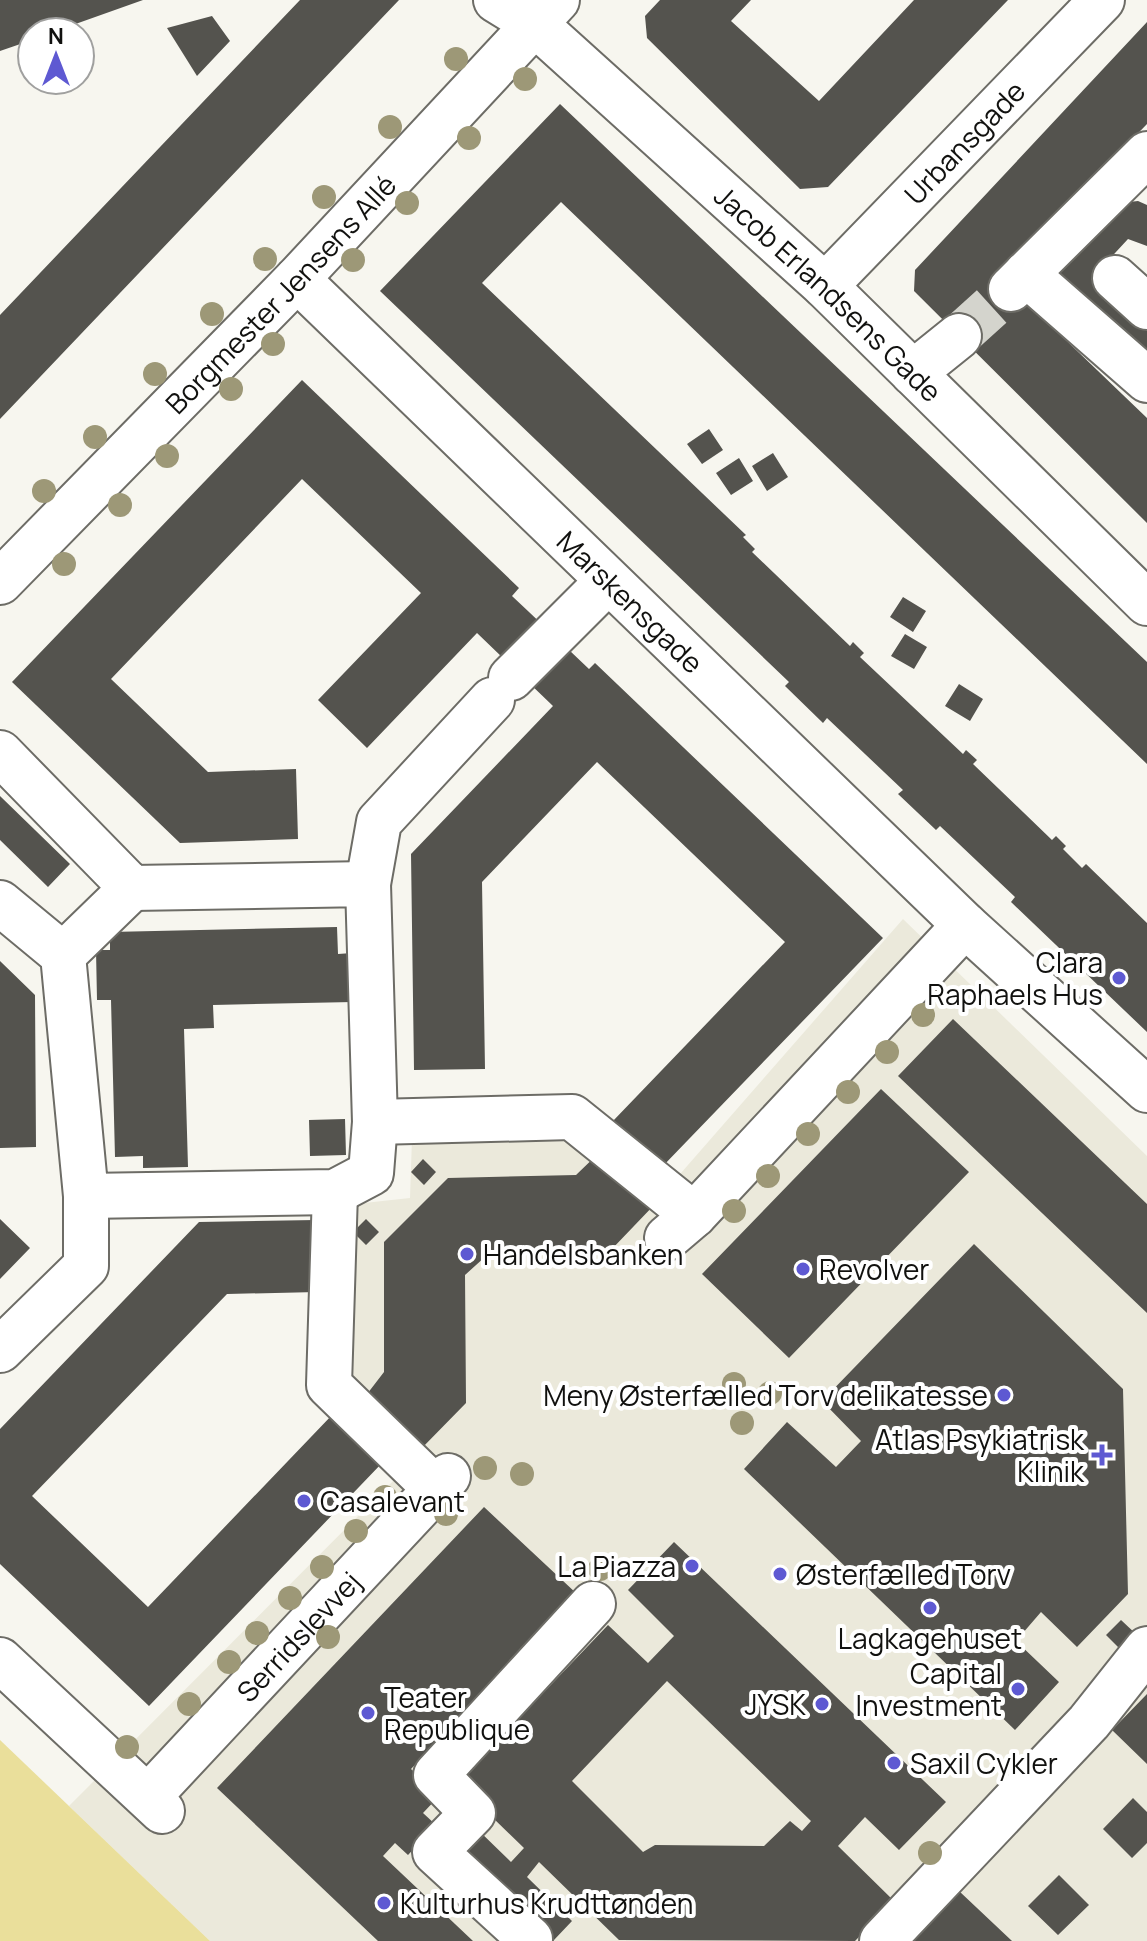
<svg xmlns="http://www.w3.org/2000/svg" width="1147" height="1941" font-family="Manrope,sans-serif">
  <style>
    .built { fill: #ebe9db }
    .green { fill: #eadf9b }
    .building { fill: #54534e; fill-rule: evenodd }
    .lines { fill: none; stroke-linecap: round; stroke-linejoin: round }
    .minor-tunnel { stroke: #d4d4cd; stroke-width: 44; stroke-dasharray: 44 22; stroke-linecap: butt }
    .minor-casing { stroke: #6d6c66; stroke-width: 48 }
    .minor { stroke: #fff; stroke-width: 44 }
    .tree { fill: #9d9877 }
    .poi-dot { fill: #5e59d2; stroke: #fff; stroke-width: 3 }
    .labels { text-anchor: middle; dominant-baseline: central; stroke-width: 8; stroke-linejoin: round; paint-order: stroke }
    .street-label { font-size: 28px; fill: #11110f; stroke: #fff }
    .poi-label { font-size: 28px; fill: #11110f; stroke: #fff; text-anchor: start }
  </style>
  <rect width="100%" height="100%" fill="#f7f6ef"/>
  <path class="built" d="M903 919 1147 1156V1941H210L69 1806 415 1459 352 1393 355 1204 410 1198 412 1138 584 1133 660 1197Z"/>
  <path class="green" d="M0 1740 210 1941H0Z"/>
  <path class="building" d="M0 0H143L53 32H32V40L0 51Z
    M300 0H399L0 419V315Z
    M660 0H751L731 21 819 101 914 0H1008L828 187 800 189 647 38 645 16Z
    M212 16 230 41 197 76 167 28Z
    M1147 22V124L999 276 1147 418V523L914 291 915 270Z
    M560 104 1147 662V764L561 202 482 283 746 535 743 537 755 549 752 552 850 646 853 642 864 653 860 657 963 754 966 750 977 760 973 764 1052 840 1056 836 1066 846 1063 849 1082 868 1086 864 1147 923V1032L1011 902 1015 897 940 826 936 830 898 794 903 790 827 718 823 723 785 686 789 682 380 291Z
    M1138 201 1147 205V246L1128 239 1091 279 1147 331V374L1048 278 1129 202Z
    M302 380 519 588 512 596 529 612 589 669 595 663 883 938 661 1168 612 1122 785 942 597 762 482 882 485 1069 414 1070 411 854 553 706 477 633 367 748 318 700 421 593 302 479 111 679 208 772 296 769 298 839 180 843 12 682Z
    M709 429 723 450 702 464 687 444Z
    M773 453 788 477 767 491 752 466Z
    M739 458 753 481 731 495 716 473Z
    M903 597 926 611 913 632 890 617Z
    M905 634 927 647 914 669 891 656Z
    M959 684 983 699 970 721 945 706Z
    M0 796 70 864 48 887 0 840Z
    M337 927 338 954 352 953 353 1002 213 1005 214 1028 184 1029 188 1167 143 1168V1156L115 1157 111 1000H97L96 950H110V932Z
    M0 961 35 995 36 1147 0 1148Z
    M953 1019 1147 1204V1313L898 1076Z
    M881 1089 969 1172 789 1358 702 1274Z
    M345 1119 346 1155 310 1156 309 1120Z
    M603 1149 656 1203 611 1250 486 1256 465 1275 466 1403 419 1451 364 1398 384 1372V1242L448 1178 576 1175Z
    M423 1159 436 1172 424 1185 411 1172Z
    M0 1219 30 1248 0 1279Z
    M366 1219 379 1232 366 1245 353 1232Z
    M316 1220 317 1292 227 1294 32 1496 148 1607 333 1414 383 1462 149 1706 0 1564V1429L199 1222Z
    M974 1244 1123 1389 1128 1594 1077 1647 1041 1612 1016 1641 1059 1682 1015 1730 744 1469 787 1422 836 1467 861 1441 822 1401Z
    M484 1507 577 1594 411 1769 439 1796 423 1813 436 1825 408 1855 395 1843 383 1856 473 1941H378L217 1788Z
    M674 1542 946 1802 899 1850 865 1817 838 1846 894 1901 855 1941 619 1940 539 1862 527 1877 572 1921 554 1940 457 1846 475 1827 511 1862 524 1848 457 1783 608 1625 648 1663 674 1636 628 1590ZM667 1681 811 1821 802 1831 790 1821 764 1846 655 1845 643 1852 572 1781Z
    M1121 1620 1137 1635 1122 1651 1106 1635Z
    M1147 1694V1764L1112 1730Z
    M1133 1798 1147 1812V1843L1132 1858 1103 1829Z
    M1059 1875 1089 1905 1058 1935 1028 1906Z
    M959 1891 1012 1941H898Z"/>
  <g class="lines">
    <path class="minor-tunnel" d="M959 336 1011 289"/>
    <g class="minor-casing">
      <g id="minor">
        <path id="s1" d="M496 0 535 24 825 286 1147 603"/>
        <path d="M1026 274 1147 380"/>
        <path d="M1115 278 1147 307"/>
        <path id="s2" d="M297 279 965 925 1147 1090"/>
        <path id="s3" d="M825 286 1102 0"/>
        <path d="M1011 289 1147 154"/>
        <path d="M913 373 959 336"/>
        <path id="s4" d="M0 582 297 279 557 0"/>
        <path d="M511 678 607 582"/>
        <path d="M0 753 132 888 368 884 375 1122 371 1173 335 1192 86 1196 63 955 0 903"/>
        <path d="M368 884 379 822 492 700"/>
        <path d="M63 955 132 888"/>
        <path d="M375 1122 572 1117 694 1215"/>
        <path d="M335 1192 329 1385 436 1489"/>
        <path d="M667 1238 694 1215 965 925"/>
        <path d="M0 1350 86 1266V1196"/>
        <path d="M0 1660 162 1811"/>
        <path id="s5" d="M148 1797 448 1476"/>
        <path d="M528 1941 530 1939 435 1852 473 1813 436 1775 593 1604"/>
        <path d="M882 1941 1089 1722 1147 1649"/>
      </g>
    </g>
    <use href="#minor" class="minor"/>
  </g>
  <g class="tree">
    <circle cx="456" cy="59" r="12"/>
    <circle cx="525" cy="79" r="12"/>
    <circle cx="390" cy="127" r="12"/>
    <circle cx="469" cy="138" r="12"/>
    <circle cx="324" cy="197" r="12"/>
    <circle cx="407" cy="203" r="12"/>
    <circle cx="265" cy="259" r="12"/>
    <circle cx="353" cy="260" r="12"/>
    <circle cx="212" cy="314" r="12"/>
    <circle cx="273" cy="344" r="12"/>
    <circle cx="155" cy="374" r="12"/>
    <circle cx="231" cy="389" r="12"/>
    <circle cx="95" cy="437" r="12"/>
    <circle cx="167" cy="456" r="12"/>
    <circle cx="44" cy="491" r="12"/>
    <circle cx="120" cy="505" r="12"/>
    <circle cx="64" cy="564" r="12"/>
    <circle cx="923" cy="1015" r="12"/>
    <circle cx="887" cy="1052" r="12"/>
    <circle cx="848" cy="1092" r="12"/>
    <circle cx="808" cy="1134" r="12"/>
    <circle cx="768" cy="1176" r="12"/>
    <circle cx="734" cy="1211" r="12"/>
    <circle cx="734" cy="1384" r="12"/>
    <circle cx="770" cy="1393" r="12"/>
    <circle cx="742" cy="1423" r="12"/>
    <circle cx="485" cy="1468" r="12"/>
    <circle cx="522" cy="1474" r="12"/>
    <circle cx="385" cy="1497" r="12"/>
    <circle cx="446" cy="1514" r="12"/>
    <circle cx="356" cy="1531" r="12"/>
    <circle cx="322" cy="1567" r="12"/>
    <circle cx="600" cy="1569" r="12"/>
    <circle cx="290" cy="1598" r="12"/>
    <circle cx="257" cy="1633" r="12"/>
    <circle cx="328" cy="1637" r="12"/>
    <circle cx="229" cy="1662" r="12"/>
    <circle cx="189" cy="1704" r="12"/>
    <circle cx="127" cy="1747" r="12"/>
    <circle cx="930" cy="1853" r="12"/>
  </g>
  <g class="poi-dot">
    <circle cx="1119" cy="978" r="8"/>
    <circle cx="467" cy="1254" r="8"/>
    <circle cx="803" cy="1269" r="8"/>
    <circle cx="1004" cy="1395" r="8"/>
    <path d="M1098 1443h8v8h8v8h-8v8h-8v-8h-8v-8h8z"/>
    <circle cx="304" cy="1501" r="8"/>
    <circle cx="692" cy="1566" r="8"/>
    <circle cx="780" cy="1574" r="8"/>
    <circle cx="930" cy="1608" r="8"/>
    <circle cx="1018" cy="1689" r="8"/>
    <circle cx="822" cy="1704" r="8"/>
    <circle cx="368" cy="1713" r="8"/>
    <circle cx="894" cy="1763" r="8"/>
    <circle cx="384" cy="1903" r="8"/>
  </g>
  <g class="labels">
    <g class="street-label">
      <text stroke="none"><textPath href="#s3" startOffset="200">Urbansgade</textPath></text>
      <text stroke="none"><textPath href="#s4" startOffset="402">Borgmester Jensens Allé</textPath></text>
      <text stroke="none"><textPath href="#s1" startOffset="444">Jacob Erlandsens Gade</textPath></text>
      <text stroke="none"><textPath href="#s2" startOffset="464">Marskensgade</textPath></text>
      <text stroke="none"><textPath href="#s5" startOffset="220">Serridslevvej</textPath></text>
    </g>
    <g class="poi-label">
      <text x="1103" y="962" text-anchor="end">Clara<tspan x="1103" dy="32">Raphaels Hus</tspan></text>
      <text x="483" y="1254">Handelsbanken</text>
      <text x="819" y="1269">Revolver</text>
      <text x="988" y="1395" text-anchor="end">Meny Østerfælled Torv delikatesse</text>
      <text x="1084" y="1439" text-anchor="end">Atlas Psykiatrisk<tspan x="1084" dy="32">Klinik</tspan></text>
      <text x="320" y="1501">Casalevant</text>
      <text x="676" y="1566" text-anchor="end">La Piazza</text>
      <text x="796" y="1574">Østerfælled Torv</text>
      <text x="930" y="1638" text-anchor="middle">Lagkagehuset</text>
      <text x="1002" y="1673" text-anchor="end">Capital<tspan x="1002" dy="32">Investment</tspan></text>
      <text x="384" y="1697">Teater<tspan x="384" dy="32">Republique</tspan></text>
      <text x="806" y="1704" text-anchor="end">JYSK</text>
      <text x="910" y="1763">Saxil Cykler</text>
      <text x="400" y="1903">Kulturhus Krudttønden</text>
    </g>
  </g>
  <g transform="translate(56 56)"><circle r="38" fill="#ffffff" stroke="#a0a09f" stroke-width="2"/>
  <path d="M0-6L14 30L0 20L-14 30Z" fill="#5e59d2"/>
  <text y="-12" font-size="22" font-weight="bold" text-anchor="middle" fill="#11110f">N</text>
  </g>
</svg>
